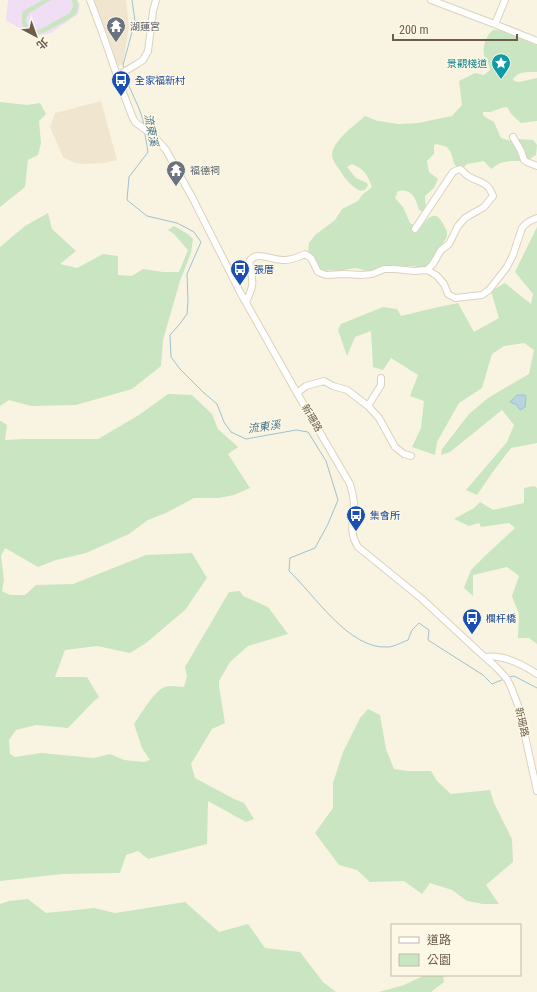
<svg xmlns="http://www.w3.org/2000/svg" width="537" height="992" font-family="'Roboto Condensed','Noto Sans TC',sans-serif">
  <style>
    .residential { fill: #f0e6d0 }
    .education { fill: #f0def5 }
    .green { fill: #cae5c1 }
    .water { fill: #b8d4e0; stroke: #9fc1d1 }
    .lines { fill: none; stroke-linecap: round; stroke-linejoin: round }
    .stream { stroke: #9fc1d1; stroke-width: 1 }
    .minor-casing { stroke: #dcd1be; stroke-width: 8 }
    .minor { stroke: #fff; stroke-width: 6 }
    .labels { text-anchor: middle; dominant-baseline: central; stroke-width: 3; stroke-linejoin: round; paint-order: stroke }
    .worship-label { font-size: 10px; fill: #5b616d; stroke: #fdf8e6; text-anchor: start }
    .culture-label { font-size: 10px; fill: #0d838f; stroke: #fdf8e6; text-anchor: end }
    .transit-label { font-size: 10px; fill: #164399; stroke: #fdf8e6; text-anchor: start }
    .street-label { font-size: 10px; fill: #6d5d4b; stroke: #fdf8e6 }
    .water-label { font-size: 11px; font-style: italic; fill: #4d788c; stroke: #fdf8e6 }
  </style>
  <rect width="100%" height="100%" fill="#f9f4e1"/>
  <path class="residential" d="M93 0H126L129 27 123 64 117 67 112 48Z
    M101 101 117 160 104 163 86 164 75 163 63 157 50 127 55 113Z"/>
  <path class="education" d="M8 0H77L80 5 78 14 51 33 36 36 28 33 6 20Z"/>
  <path class="green" d="M43 0H51L29 13 26 19C26 27 32 30 39 30L70 13 73 6 72 0H77C79 5 79 10 75 15 73 17 43 34 39 34 38 35 34 34 33 34 22 31 20 21 23 11Z
    M493 30C502 30 511 32 519 35 526 38 530 44 537 45V72C528 72 518 71 513 79L514 81 519 82 537 78V121L521 123 511 114 508 108 505 107 490 112H483V115L485 117 494 122 501 138 514 142H518V139L533 140 537 145 536 155 526 161H510L500 163 491 169 484 161 467 164 462 169C452 166 454 161 451 153 450 151 448 149 447 147L436 144 434 145V154L427 161 429 172 438 179 434 188 425 196 426 213 419 210C416 199 412 188 398 191L395 198 403 207 410 223 420 228C423 224 429 215 435 216 438 216 440 219 442 222 450 234 448 237 440 247L441 257 433 265 424 269 413 266 386 267 370 272 356 268 337 271 330 270 321 272 308 253 309 243 315 235 335 220 342 209 358 201 362 195 372 187C367 174 365 170 352 164L347 167 356 178 367 183 368 185 366 189 361 191C354 189 345 179 341 172 338 168 333 161 332 156 331 142 355 125 365 116L378 121 398 124 418 123 452 116 462 105 459 81 475 73 484 75 490 70C489 62 488 64 485 58 481 49 486 35 493 30Z
    M0 102 27 105 40 103 46 114 39 121 41 143 38 155 28 160 25 187 0 207Z
    M48 213 52 229 76 251 60 264 77 268 103 254 118 256V275L132 276 143 269 163 272H179L188 250 174 234 168 230 174 226 188 234 193 239 191 253 180 281 163 340 161 366 132 389 76 405 31 406 9 400 0 406V247L25 226Z
    M537 227V443L511 448 492 473 477 495 466 490 507 442 514 425 502 410 450 452 441 455 442 449 469 414 488 398 529 374 534 350 524 343 504 346 492 354 482 388 459 403 437 442 435 455 412 447 421 428 424 401 410 396 418 375 391 358 383 370 373 367 371 331 355 337 347 356 338 330 341 324 383 307 397 309 401 316 434 308 458 303 474 332 499 318 491 291 505 283 531 304 533 294 515 272Z
    M168 394 192 395 212 414 218 429 238 447 228 454 250 488 234 495 219 498H194L166 513 148 520 129 534 86 553 56 560 38 567 5 548 1 556 4 580 2 591 10 595H25L36 585 73 584 146 555 192 553 207 578 185 610 146 643 130 653 97 646 65 650 55 677H87L99 697 93 702 68 728 36 725 16 730 9 740 10 754 15 757 41 753 94 758 110 754 124 760 144 762 150 760 142 748 134 724C141 714 154 691 165 687 171 685 178 687 184 687L187 676 185 667 229 592 240 591 243 596 268 607 288 634 248 646 230 662 219 681V686L225 723 212 729 191 764 195 778 234 799 244 803 254 819 246 822 208 801 207 844 148 859 138 851 126 855 120 873 62 874 0 881V421H1L7 425 5 440 25 439H98L139 415Z
    M534 486 537 488V644L529 638H518L519 614 512 596 519 576 507 567 473 575V596L464 588 471 570 487 554 515 528 509 523 481 527 479 523 469 526 454 519 474 508 480 502 493 510 524 503V488Z
    M368 709 380 715 386 749 394 769 408 771H431L437 781 451 794 490 790 494 803 512 839 513 862 486 885 499 904H483L467 901 452 890 430 883 422 894 404 881 370 882 357 870 339 865 315 833 333 808V783L343 752 360 718Z
    M28 899 46 913 94 908 115 913 185 902 219 932 248 924 265 948 300 952 323 982 336 992H0V904L9 901Z
    M425 975H443L444 982 431 992H379L404 985Z"/>
  <path class="water" d="M517 395H525L526 399 525 407 520 410 517 405 510 402Z"/>
  <g class="lines">
    <path class="stream" d="M124 68 123 65 135 21 132 0
      M125 74C129 91 141 107 144 125
      M145 134 148 152 129 177 127 200 147 216 177 223 194 232 201 242 187 274 188 301 187 314 179 325 170 335 171 357 180 369 203 392 217 404 224 422 231 432 246 439 296 430 308 432 326 461 338 500 328 524 315 548 290 558 289 571C314 594 349 650 388 647 394 647 402 642 408 640L412 630 419 623 429 630 428 640 483 675 492 684 504 679
      M509 677 514 676 537 688"/>
    <g class="minor-casing">
      <path id="minor" d="M90 0 102 32 121 87 132 116 135 122 154 136 166 150 193 199 240 292 297 393 350 484C352 490 353 496 354 503 354 520 348 531 358 547L422 599 478 651 496 667 507 679 511 687 519 708 537 791
        M431 0 497 25 537 41
        M495 24 505 0
        M117 76 137 64 143 60 148 51 153 11 156 0
        M513 137 521 151 524 160 527 162 537 166
        M415 229 453 172 457 170 460 169C463 171 465 174 468 176 479 183 487 180 493 196L484 207 465 218 458 226 449 244 441 250 433 264 427 270
        M246 302C255 283 253 282 249 262 256 249 272 261 284 260 291 260 299 257 305 254L311 258 318 272 326 275 344 274 362 275 372 274 384 269H395L414 271 427 270 436 275 444 284 448 294 455 298 482 295 489 290 507 267 513 255 522 228C526 222 531 220 537 218
        M297 393 306 386 324 381 333 386 347 390 368 406 379 418 395 447 404 454 411 456
        M368 406 381 385V378
        M485 657C489 657 494 656 498 657 512 659 525 666 537 674"/>
    </g>
    <use href="#minor" class="minor"/>
  </g>
  <defs>
    <g id="temple-pin" transform="scale(1)"><path d="M0 17L-7.5 6A9.5 9.5 0 1 1 7.5 6Z" fill="#6b7280" stroke="#fdf8e6"/><path d="M0-6L5-2H3V0L6.5 2.5H4V6H1.5V3h-3V6H-4V2.5H-6.5L-3 0V-2H-5Z" fill="#fff"/></g>
    <g id="sight-pin" transform="scale(1)"><path d="M0 17L-7.5 6A9.5 9.5 0 1 1 7.5 6Z" fill="#0f9aa8" stroke="#fdf8e6"/><path d="M0-6L1.8-2.2L6-1.7L2.9 1.2L3.7 5.4L0 3.3L-3.7 5.4L-2.9 1.2L-6-1.7L-1.8-2.2Z" fill="#fff"/></g>
    <g id="bus-pin" transform="scale(1)"><path d="M0 17L-7.5 6A9.5 9.5 0 1 1 7.5 6Z" fill="#1a4fb4" stroke="#fdf8e6"/><path d="M-5-6H5V4H4V6H2V4H-2V6H-4V4H-5ZM-3.5-4V0h7V-4ZM-3.5 1.2v1.5H-2V1.2ZM2 1.2v1.5H3.5V1.2Z" fill="#fff"/></g>
  </defs>
  <g fill-rule="evenodd">
    <use href="#temple-pin" x="116" y="26"/>
    <use href="#sight-pin" x="501" y="63"/>
    <use href="#bus-pin" x="121" y="80"/>
    <use href="#temple-pin" x="176" y="170"/>
    <use href="#bus-pin" x="240" y="269"/>
    <use href="#bus-pin" x="356" y="515"/>
    <use href="#bus-pin" x="472" y="618"/>
  </g>
  <g class="labels">
    <g class="worship-label">
      <text x="130" y="26">湖蓮宮</text>
      <text x="190" y="170">福德祠</text>
    </g>
    <g class="culture-label">
      <text x="487" y="63">景觀棧道</text>
    </g>
    <g class="transit-label">
      <text x="135" y="80">全家福新村</text>
      <text x="254" y="269">張厝</text>
      <text x="370" y="515">集會所</text>
      <text x="486" y="618">欄杆橋</text>
    </g>
    <g class="street-label">
      <text transform="translate(312 418) rotate(60)">新珊路</text>
      <text transform="translate(522 722) rotate(77)">新珊路</text>
    </g>
    <g class="water-label">
      <text transform="translate(151 130) rotate(79)">流東溪</text>
      <text transform="translate(264 427) rotate(-8)">流東溪</text>
    </g>
  </g>
  <rect x="391" y="924" width="130" height="52" fill="#fdf8e6" stroke="#c3baa8"/>
  <rect x="399" y="937" width="20" height="6" fill="#ffffff" stroke="#c3baa8"/>
  <text x="427" y="944" font-size="12" fill="#6d5d4b">道路</text>
  <rect x="399" y="954" width="20" height="12" fill="#cae5c1" stroke="#c3baa8"/>
  <text x="427" y="964" font-size="12" fill="#6d5d4b">公園</text>
  <g transform="translate(36 36) rotate(139)" stroke="#fdf8e6" stroke-width="3" paint-order="stroke">
  <path d="M0-3L7 15L0 10L-7 15Z" fill="#6d5d4b"/>
  <text y="-6" font-size="11" font-weight="bold" text-anchor="middle" fill="#6d5d4b">北</text>
  </g>
  <path d="M393 34v6h124v-6" fill="none" stroke="#6d5d4b" stroke-width="2"/>
  <text x="399" y="34" font-size="12" fill="#6d5d4b" stroke="#fdf8e6" stroke-width="3" paint-order="stroke">200 m</text>
</svg>
